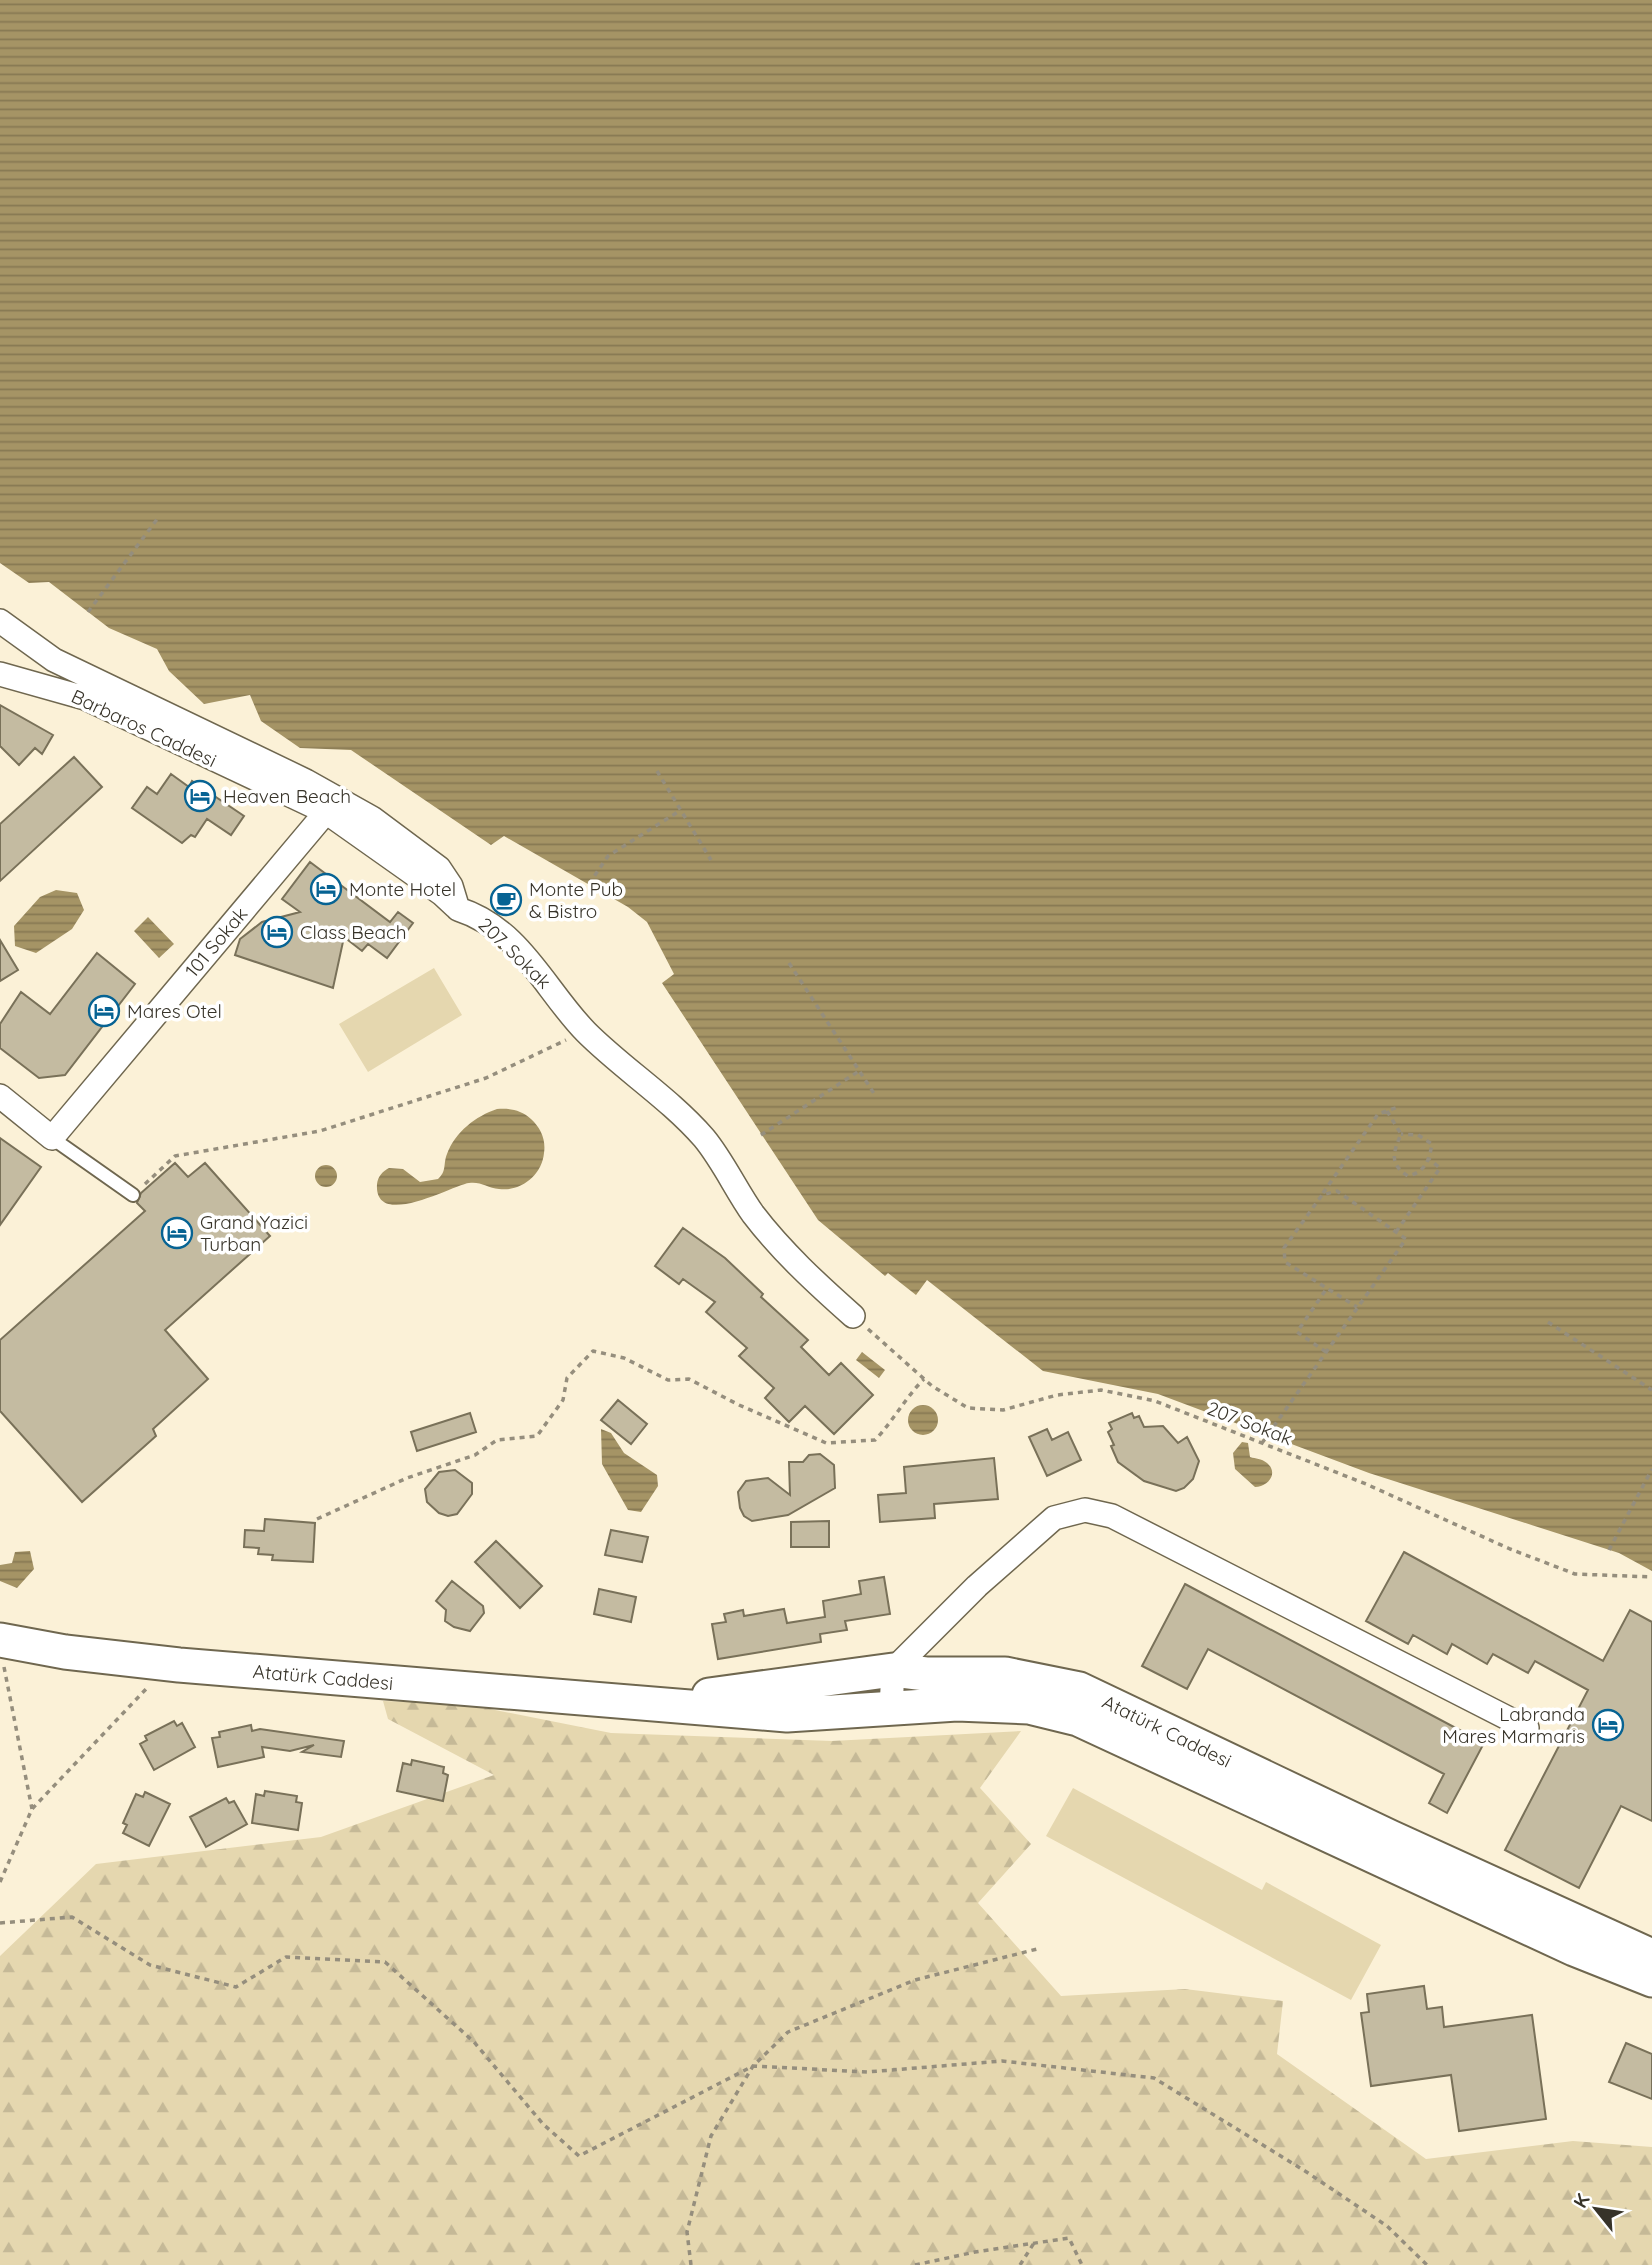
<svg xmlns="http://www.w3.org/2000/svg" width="1652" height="2265" font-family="Quicksand,sans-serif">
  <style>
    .forest { fill: url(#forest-firs) }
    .pitch { fill: #e5d7af }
    .water { fill: url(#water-rules) }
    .building { fill: #c4bba1; stroke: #797159; stroke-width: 2 }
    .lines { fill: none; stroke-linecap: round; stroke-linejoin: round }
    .lane-casing { stroke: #6f674f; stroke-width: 16 }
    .street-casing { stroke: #6f674f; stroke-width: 26 }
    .secondary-casing { stroke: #6f674f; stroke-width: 37 }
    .path { stroke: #958e7d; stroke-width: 3.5; stroke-dasharray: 5 5; stroke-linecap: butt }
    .lane { stroke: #fff; stroke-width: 12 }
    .street { stroke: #fff; stroke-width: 23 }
    .secondary { stroke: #fff; stroke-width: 33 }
    .labels { text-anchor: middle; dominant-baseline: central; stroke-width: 7; stroke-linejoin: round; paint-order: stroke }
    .street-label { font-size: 19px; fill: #373329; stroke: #fff }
    .poi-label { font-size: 19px; fill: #373329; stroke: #fff; text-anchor: start }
  </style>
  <defs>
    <pattern id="forest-firs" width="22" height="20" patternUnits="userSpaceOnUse" patternTransform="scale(1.75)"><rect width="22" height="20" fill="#e5d7af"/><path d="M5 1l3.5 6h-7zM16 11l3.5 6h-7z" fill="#c5b997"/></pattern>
    <pattern id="water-rules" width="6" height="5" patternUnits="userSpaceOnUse" patternTransform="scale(1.75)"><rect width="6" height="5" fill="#a59465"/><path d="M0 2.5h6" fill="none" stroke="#877953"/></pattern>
  </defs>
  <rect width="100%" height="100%" fill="#fbf1d7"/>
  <path class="forest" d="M383 1701 465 1704 611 1733 832 1741 1021 1731 980 1788 1031 1844 978 1903 1061 1996 1185 1989 1283 2001 1277 2054 1426 2159 1573 2141 1652 2147V2265H0V1956L96 1864 321 1837 494 1775 388 1719Z"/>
  <path class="pitch" d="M434 968 462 1015 368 1072 339 1024Z
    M1073 1788 1262 1890 1266 1882 1381 1945 1351 2000 1046 1836Z"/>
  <path class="water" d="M0 0H1652V1571L1619 1553 1369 1473 1158 1394 1043 1371 927 1280 916 1295 888 1273 885 1276 818 1220 662 983 674 974 647 922 628 907 504 836 491 845 351 750 300 748 261 721 250 695 204 704 169 671 157 649 109 628 49 582 29 583 0 563Z
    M56 890 77 893 84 910 72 929 36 953 15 946 14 926 40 897Z
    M148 917 174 944 159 958 134 931Z
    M497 1109C510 1108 521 1110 531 1119 541 1128 546 1140 544 1153 542 1175 521 1192 499 1189 488 1188 480 1181 469 1183 455 1184 374 1231 377 1184 378 1176 383 1171 389 1168L403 1169 420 1182 438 1179C447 1171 443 1164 447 1154 455 1132 476 1116 497 1109Z
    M315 1176a11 11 0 1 1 22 0a11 11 0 1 1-22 0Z
    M862 1352 885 1370 879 1378 856 1360Z
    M908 1420a15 15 0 1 1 30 0a15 15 0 1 1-30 0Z
    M601 1429 611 1433 624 1453 657 1475 658 1486 641 1512 628 1510 602 1464Z
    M1242 1442 1248 1443 1250 1457C1256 1459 1261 1458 1267 1463 1279 1473 1268 1487 1255 1487L1235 1469 1233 1453Z
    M30 1551 34 1569 17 1588 0 1581V1565L12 1563 15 1552Z"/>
  <path class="building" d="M0 705 53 735 42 754 35 748 19 765 0 746Z
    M74 757 102 787 0 881V824Z
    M171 774 189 787 192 781 244 816 231 835 207 819 195 837 191 835 182 843 132 808 147 787 157 794Z
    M310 862 390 922 398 912 413 923 387 958 368 944 362 951 344 937 333 988 235 955 240 939 262 922 300 912 282 899Z
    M0 940 18 970 0 981Z
    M97 953 135 984 65 1075 39 1078 0 1048V1024L21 992 50 1014Z
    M0 1138 41 1167 0 1225Z
    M175 1163 188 1177 205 1163 270 1236 165 1330 208 1379 153 1429 156 1436 82 1502 0 1411V1340L145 1211 137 1203 141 1193Z
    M683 1228 725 1258 763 1294 761 1297 808 1340 801 1347 829 1375 841 1363 873 1395 834 1434 805 1406 789 1422 765 1398 774 1388 739 1356 747 1348 706 1312 715 1302 683 1279 679 1284 655 1266Z
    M618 1400 647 1424 631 1444 601 1420Z
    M470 1413 476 1432 417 1451 411 1432Z
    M1132 1413 1134 1418 1139 1416 1144 1427 1163 1426 1178 1443 1187 1437 1199 1461 1193 1479 1184 1488 1176 1491 1144 1481 1118 1462 1111 1446 1114 1445 1108 1432 1112 1429 1109 1423Z
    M1047 1429 1052 1440 1068 1432 1081 1460 1047 1476 1029 1437Z
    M820 1454 834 1465 835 1488 788 1515 752 1521 744 1516 740 1508 738 1492 746 1481 768 1478 790 1495 789 1462H803L809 1455Z
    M994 1458 998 1499 934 1504 935 1518 880 1522 878 1495 906 1493 904 1467Z
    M455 1470 472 1483V1494L457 1514 448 1516 439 1513 427 1502 425 1489 439 1472Z
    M265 1519 315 1523 313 1562 272 1560 273 1555 258 1554 259 1548 244 1547 245 1530 264 1531Z
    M829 1521V1547H791V1522Z
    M611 1530 648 1537 642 1562 605 1555Z
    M496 1541 542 1586 520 1608 475 1562Z
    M1404 1552 1603 1661 1630 1610 1652 1622V1821L1621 1806 1579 1888 1505 1850 1588 1690 1535 1661 1528 1673 1493 1654 1487 1664 1452 1644 1447 1654 1413 1635 1408 1644 1366 1621Z
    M884 1577 890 1614 845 1621 847 1630 820 1634 821 1642 718 1659 712 1624 726 1622 724 1614 743 1610 744 1616 784 1609 787 1623 825 1617 823 1601 861 1594 859 1581Z
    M452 1581 483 1606 484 1613 470 1631 454 1627 445 1621 446 1610 436 1601Z
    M1185 1584 1484 1743 1447 1813 1429 1803 1444 1774 1208 1649 1187 1689 1142 1666Z
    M599 1589 636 1597 631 1622 594 1614Z
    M174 1721 177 1726 182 1723 195 1747 154 1770 140 1744 147 1740 145 1736Z
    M251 1725 252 1731 260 1729 344 1741 341 1757 302 1752 314 1745 290 1751 262 1747 264 1757 218 1767 212 1738 220 1737 219 1732Z
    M412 1760 444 1767 443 1773 448 1775 443 1801 397 1791 403 1763 411 1765Z
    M265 1791 297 1796 296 1802 302 1803 298 1830 252 1823 256 1794 264 1796Z
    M145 1792 170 1804 149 1846 123 1833 127 1825 123 1823 136 1794 143 1797Z
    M226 1798 229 1803 234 1801 247 1824 206 1847 190 1817Z
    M1424 1986 1427 2009 1442 2007 1444 2027 1532 2015 1546 2119 1459 2131 1451 2075 1371 2086 1361 2013 1369 2012 1367 1994Z
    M1626 2043 1652 2054V2099L1609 2082Z"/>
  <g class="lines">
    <g class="lane-casing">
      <path id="lane" d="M52 1138 133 1195"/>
    </g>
    <g class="street-casing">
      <path id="street" d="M0 621 54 660 306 781 372 818 439 868 451 886 458 909C521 929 544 989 586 1032 623 1069 669 1098 704 1138 723 1161 736 1190 753 1214 782 1252 818 1285 853 1316
        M0 674 85 698 326 812 442 894 456 907
        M0 1096 52 1138 326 812
        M891 1708 893 1670 977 1586 1054 1518 1085 1510 1112 1516 1527 1728"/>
    </g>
    <g class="secondary-casing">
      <path id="secondary" d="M0 1640 65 1652 179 1665 787 1715 957 1704 1029 1707 1078 1719 1574 1949 1652 1980
        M709 1695 893 1670 926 1674H1005L1079 1689 1390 1837 1652 1956"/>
    </g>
    <path class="path" d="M88 612 158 518
      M657 771 711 860
      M589 884 608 856 681 810
      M789 963 875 1095
      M1387 1111 1401 1134C1393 1153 1389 1164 1408 1176 1425 1172 1429 1161 1432 1144L1418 1135 1401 1134
      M761 1135 859 1071
      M145 1184 175 1156 320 1131 486 1078 566 1040
      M1323 1193 1378 1114 1398 1107
      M1396 1232 1440 1168 1429 1159
      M1548 1322 1652 1390
      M868 1329 932 1386 968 1408 1003 1410 1057 1395 1101 1390 1155 1401 1366 1484 1510 1549 1575 1574 1652 1577
      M1326 1352 1297 1332 1327 1288
      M1262 1443 1406 1239 1337 1191 1322 1195 1284 1248 1285 1262 1357 1307
      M317 1519 407 1478 475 1455 497 1440 537 1436 563 1400 567 1378 593 1351 624 1358 668 1380 689 1379 739 1405 826 1443 875 1440C894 1420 905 1398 924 1379
      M1609 1550 1652 1469
      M4 1667 32 1809
      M0 1882 32 1809 147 1688
      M0 1923 72 1917 150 1965 236 1987 286 1957 385 1962 474 2042 543 2124 579 2156 753 2066 867 2072 1002 2061 1154 2078 1305 2171 1387 2226 1427 2265
      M691 2265 687 2232 711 2136 753 2066 788 2032 915 1980 1037 1949
      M915 2265 975 2252 1069 2238 1082 2265
      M1020 2265 1034 2243"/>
    <use href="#lane" class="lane"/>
    <use href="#street" class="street"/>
    <use href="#secondary" class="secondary"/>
  </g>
  <defs>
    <g id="hotel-ring" transform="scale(1.575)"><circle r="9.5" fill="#fff" stroke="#076393" stroke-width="1.5"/><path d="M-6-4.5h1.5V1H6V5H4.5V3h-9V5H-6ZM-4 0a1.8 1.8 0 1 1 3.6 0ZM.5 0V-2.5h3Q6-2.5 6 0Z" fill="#076393"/></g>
    <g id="cafe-ring" transform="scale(1.575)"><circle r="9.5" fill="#fff" stroke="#076393" stroke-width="1.5"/><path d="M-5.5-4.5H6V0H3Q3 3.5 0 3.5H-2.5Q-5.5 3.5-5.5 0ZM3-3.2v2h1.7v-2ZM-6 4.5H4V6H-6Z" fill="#076393"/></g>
  </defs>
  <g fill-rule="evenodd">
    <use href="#hotel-ring" x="200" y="796"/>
    <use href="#hotel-ring" x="326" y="889"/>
    <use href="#cafe-ring" x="506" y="900"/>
    <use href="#hotel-ring" x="277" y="932"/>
    <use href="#hotel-ring" x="104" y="1011"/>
    <use href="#hotel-ring" x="177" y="1233"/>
    <use href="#hotel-ring" x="1608" y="1725"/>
  </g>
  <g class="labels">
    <g class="street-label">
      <text transform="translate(144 728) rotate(25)">Barbaros Caddesi</text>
      <text transform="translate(216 942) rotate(-50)">101 Sokak</text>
      <text transform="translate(515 953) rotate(44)">207. Sokak</text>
      <text transform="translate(1250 1423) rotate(21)">207 Sokak</text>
      <text transform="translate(323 1677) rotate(5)">Atatürk Caddesi</text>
      <text transform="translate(1167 1731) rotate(26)">Atatürk Caddesi</text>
    </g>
    <g class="poi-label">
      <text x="223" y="796">Heaven Beach</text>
      <text x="349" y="889">Monte Hotel</text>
      <text x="529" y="889">Monte Pub<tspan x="529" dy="22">&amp; Bistro</tspan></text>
      <text x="300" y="932">Class Beach</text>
      <text x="127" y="1011">Mares Otel</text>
      <text x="200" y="1222">Grand Yazici<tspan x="200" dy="22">Turban</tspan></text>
      <text x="1585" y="1714" text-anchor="end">Labranda<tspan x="1585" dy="22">Mares Marmaris</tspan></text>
    </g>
  </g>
  <g transform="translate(1596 2209) rotate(300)" stroke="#ffffff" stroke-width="5" paint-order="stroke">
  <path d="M0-5L12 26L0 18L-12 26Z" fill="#373329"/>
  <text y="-10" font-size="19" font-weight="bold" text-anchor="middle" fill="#373329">K</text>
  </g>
</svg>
